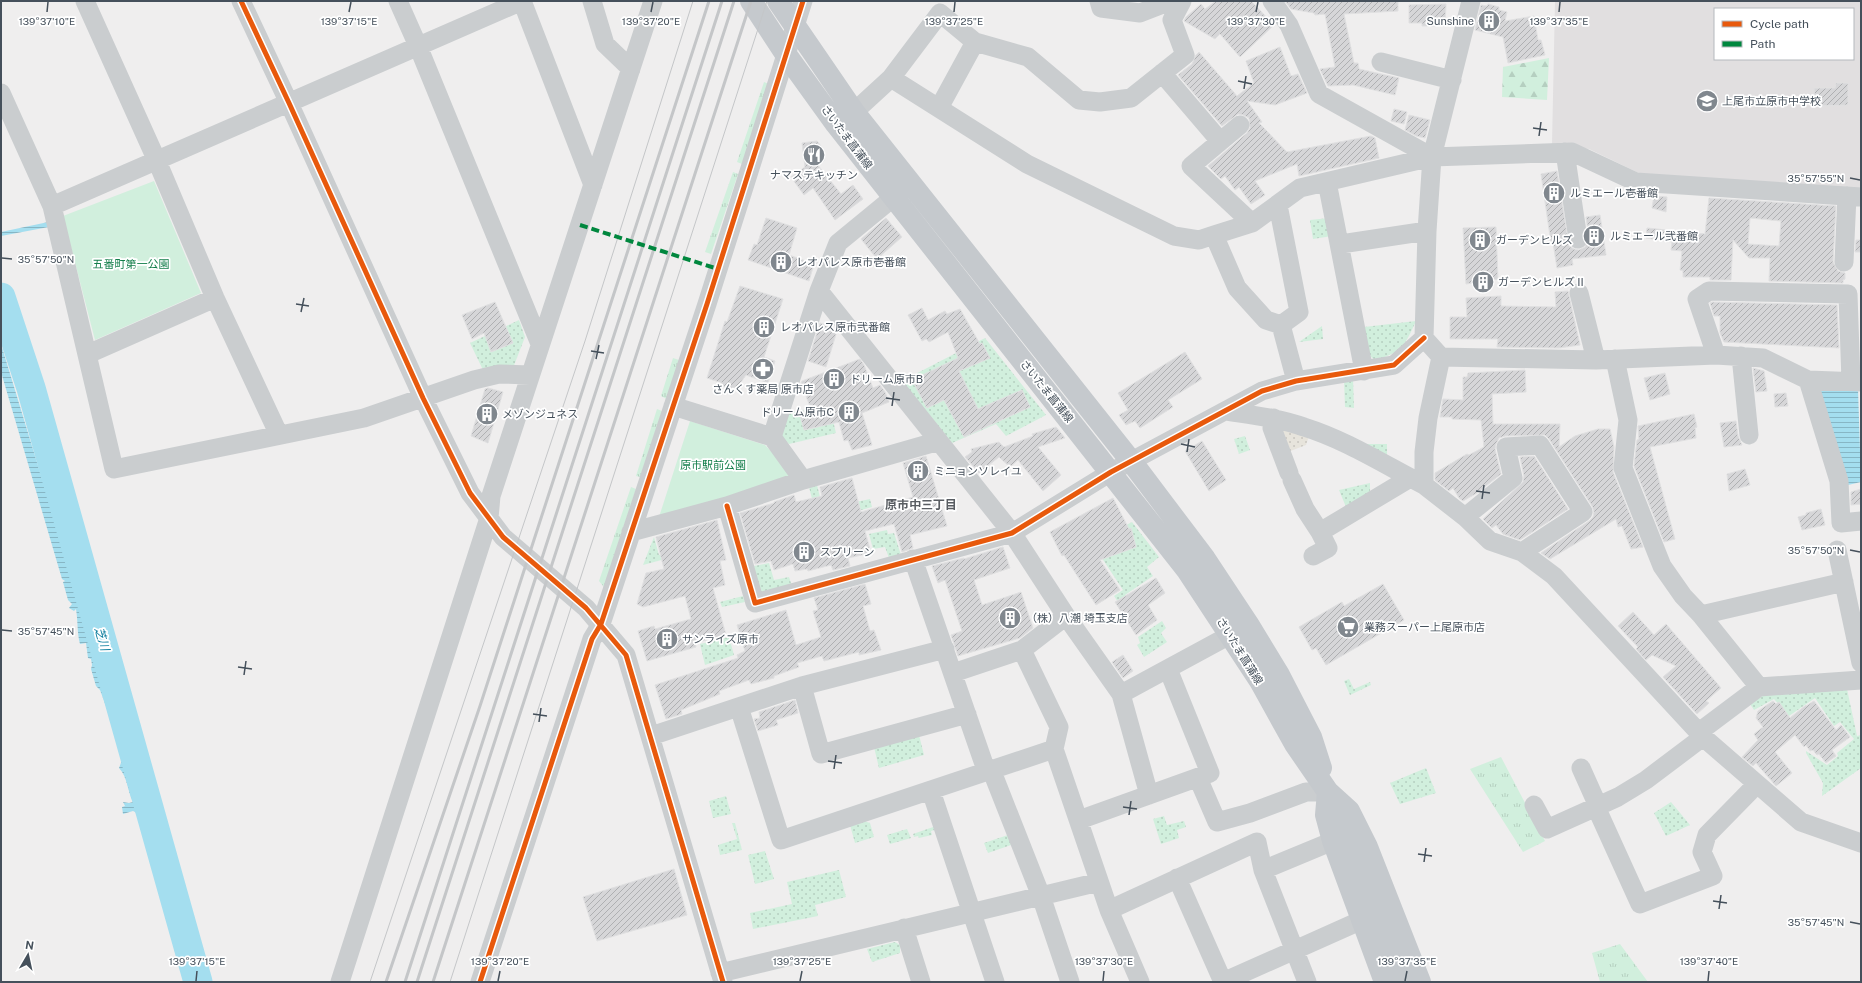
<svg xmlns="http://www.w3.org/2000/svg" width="1862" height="983" font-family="'Public Sans','Noto Sans JP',sans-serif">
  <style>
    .education { fill: #e1dfe0; fill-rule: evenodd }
    .grass { fill: url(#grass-tufts) }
    .forest { fill: url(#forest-firs) }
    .sand { fill: url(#sand-dots) }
    .park { fill: #d1efdd }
    .garden { fill: url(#garden-dots) }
    .water { fill: url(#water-rules) }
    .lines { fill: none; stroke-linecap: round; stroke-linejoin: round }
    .river { stroke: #a4deef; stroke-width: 29 }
    .building { fill: url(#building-hatch); stroke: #e0e0e1; fill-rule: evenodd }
    .minor { stroke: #cacdcf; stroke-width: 19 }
    .major { stroke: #c5c9cd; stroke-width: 22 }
    .tram { stroke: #c4c6c8; stroke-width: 1 }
    .rail { stroke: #c4c6c8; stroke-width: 3 }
    .quiet { stroke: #00873e; stroke-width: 4; stroke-dasharray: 8 4; stroke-linecap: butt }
    .cycleway-casing { stroke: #fff; stroke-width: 8 }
    .cycleway { stroke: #e8590c; stroke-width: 5 }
    .ticks { fill: none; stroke: #45505b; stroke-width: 1.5 }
    .labels { text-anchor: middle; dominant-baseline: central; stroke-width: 3.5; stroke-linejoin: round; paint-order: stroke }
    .poi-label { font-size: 11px; fill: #45505b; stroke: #fff; text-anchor: start }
    .street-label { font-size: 11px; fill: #45505b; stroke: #fff }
    .park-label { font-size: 11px; fill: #137e4a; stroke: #fff }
    .neighbourhood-label { font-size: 12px; font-weight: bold; fill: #595d62; stroke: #fff }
    .water-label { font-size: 12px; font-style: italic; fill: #087b9c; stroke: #fff }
    .ticks-label { font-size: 10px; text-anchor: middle; fill: #45505b; stroke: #fff; stroke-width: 3.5; stroke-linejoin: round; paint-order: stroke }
  </style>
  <defs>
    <pattern id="grass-tufts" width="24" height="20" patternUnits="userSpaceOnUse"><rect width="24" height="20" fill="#d1efdd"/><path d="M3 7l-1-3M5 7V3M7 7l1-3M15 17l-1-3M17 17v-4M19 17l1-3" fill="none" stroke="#b5cfc0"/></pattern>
    <pattern id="forest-firs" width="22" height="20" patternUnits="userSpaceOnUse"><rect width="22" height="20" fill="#d1efdd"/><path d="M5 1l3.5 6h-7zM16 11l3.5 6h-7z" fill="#b5cfc0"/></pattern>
    <pattern id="sand-dots" width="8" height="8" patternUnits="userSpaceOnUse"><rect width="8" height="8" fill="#e7e4dc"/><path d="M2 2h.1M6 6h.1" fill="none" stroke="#c8c5bf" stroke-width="1.8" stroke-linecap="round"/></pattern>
    <pattern id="garden-dots" width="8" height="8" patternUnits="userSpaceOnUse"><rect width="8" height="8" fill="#d1efdd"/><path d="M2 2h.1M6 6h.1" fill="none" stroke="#b5cfc0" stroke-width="1.8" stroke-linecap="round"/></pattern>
    <pattern id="water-rules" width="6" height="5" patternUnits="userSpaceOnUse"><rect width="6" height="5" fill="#a4deef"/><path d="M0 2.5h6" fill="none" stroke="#87b6c5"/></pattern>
    <pattern id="building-hatch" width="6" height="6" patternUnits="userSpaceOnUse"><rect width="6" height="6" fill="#d6d6d8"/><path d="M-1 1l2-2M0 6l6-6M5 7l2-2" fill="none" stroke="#afb0b2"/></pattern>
  </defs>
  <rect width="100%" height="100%" fill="#efeeee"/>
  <path class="education" d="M1555 1H1861V191L1645 176 1589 149 1552 144ZM1715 9H1853V59H1715Z"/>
  <path class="grass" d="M764 82 769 84 742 164 737 162Z
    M733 172 738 174 711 254 705 252Z
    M673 358 679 360 667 399 661 396Z
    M657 409 662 411 640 477 636 476Z
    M631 487 636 489 604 587 599 581Z
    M1501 757 1545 841 1523 852 1470 769Z
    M1620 944 1648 982H1600L1592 953Z"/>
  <path class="forest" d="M1549 58 1547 100 1502 97 1503 67Z"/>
  <path class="sand" d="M1279 428 1309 436 1306 445 1288 452Z"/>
  <path class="park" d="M154 181 201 293 95 340 63 216Z
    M690 421 765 445 790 471 788 477 736 495 659 517Z"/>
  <path class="garden" d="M1329 218 1332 236 1313 239 1310 220Z
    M519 320 525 337 513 368 484 372 470 343Z
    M1416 321C1405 345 1402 353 1375 360L1370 356 1364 327Z
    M1322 326 1323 339 1299 342Z
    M985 338 1046 415 1006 436 996 424 952 443 902 381Z
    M1353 379 1354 408 1345 407 1344 380Z
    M829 404 836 433 789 444 782 437V429L789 413Z
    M1245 436 1250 450 1239 454 1234 439Z
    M1358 444H1387V459Z
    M1370 483V494L1346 507 1339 490Z
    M817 485 823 509 870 499 872 507 818 522 809 487Z
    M1132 522 1159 557 1147 567 1153 576 1125 595 1128 601 1120 605 1114 596 1123 590 1092 543Z
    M887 530 888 534 894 533 901 555 889 558 885 547 873 549 869 534Z
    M654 537 659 555 685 549 691 552 643 565Z
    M769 563 774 580 789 577 792 586 763 594 759 590 754 566Z
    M743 596 745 602 722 607 720 602Z
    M1162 621 1166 628 1161 633 1167 642 1144 657 1137 645 1140 643 1138 637Z
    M729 637 734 655 705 665 700 644Z
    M1349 679 1354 689 1370 682 1371 685 1350 695 1344 681Z
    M1847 689 1857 736 1861 735V768L1822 796 1823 783 1806 753V751L1827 765 1838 756 1837 753 1854 739 1840 722 1834 726 1815 698 1789 716 1774 699 1754 710 1750 704 1767 693Z
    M919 735 924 755 879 768 874 747Z
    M1426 768 1436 793 1400 804 1390 783Z
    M726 796 731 814 713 818 709 801Z
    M1671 802 1690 825 1666 836 1654 813Z
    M1164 816 1167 825 1184 821 1186 827 1177 830 1179 838 1161 844 1153 819Z
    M864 821 870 823 874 837 855 843 850 825Z
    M732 823H735L742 850 720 855 718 845 737 839Z
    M936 826 941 828 931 831 932 835 919 838 918 836 914 837 913 834Z
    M907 829 911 838 890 844 887 835Z
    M1008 835 1011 845 988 853 984 843Z
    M765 851 774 879 755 884 748 855Z
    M839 870 846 897 815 905 818 916 753 929 750 913 792 904 787 882Z
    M895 942 900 945V953L872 962 867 949Z"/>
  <path class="water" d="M53 221 54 226 1 236V234L6 233 1 234V232Z
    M1 344 49 502 60 497 61 500 64 499 63 509 53 508 54 505H49L52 510 54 511C59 524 61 539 66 553 71 569 86 591 86 608L90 612 87 615 106 689 110 690 112 697 109 698 127 758 137 782 144 805 147 806 150 820 148 821 185 945 190 947 200 982H190C182 957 178 930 167 905L139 814 133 811 123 814 122 807 125 806 123 802 129 803 133 802C127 790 128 778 119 768L122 760 106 706 100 690 96 686 91 669 92 665 91 659 88 658 86 643 80 644C77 633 78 621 76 609L74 611 69 608 72 604 68 600 63 582 65 581 62 579 1 372Z
    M1821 388H1858L1861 482 1848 485 1817 393Z"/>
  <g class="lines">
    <path class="river" d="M1 297 31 388 198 982"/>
  </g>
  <path class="building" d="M1216 1H1251L1274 25 1240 57 1220 34 1215 39 1184 21 1186 17 1201 4 1205 9Z
    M1285 1H1398V11L1344 14 1354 63H1358L1359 69 1399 78 1395 95 1353 85 1328 86 1320 69 1335 67 1325 14 1315 15 1314 13 1291 9Z
    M1446 4 1445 26H1422V23H1409V5Z
    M1488 4 1499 7V10L1507 12 1505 21 1534 16 1538 40H1541L1545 55 1508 63 1503 37 1475 30 1481 5 1487 6Z
    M1280 47 1291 76 1298 74 1307 93 1275 105 1247 101 1262 122 1259 123 1287 152 1371 136 1375 138 1379 158 1299 176 1297 164 1255 181 1265 195 1251 204 1239 187 1235 190 1225 176 1221 179 1208 166 1247 133 1250 128 1249 118 1243 115 1238 114 1222 126 1178 75 1192 64 1196 55 1199 52 1237 96 1254 83 1246 61Z
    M1836 83H1848V105L1815 106 1814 88H1835Z
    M1394 109 1407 112 1404 124 1391 121Z
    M1409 115 1430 120 1425 138 1416 136 1405 130Z
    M817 141 824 150V161L817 164 841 194 853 185 863 199 835 220 813 188 804 195 791 177 805 167 802 143Z
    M1557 171 1569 246 1574 249 1579 250 1585 247 1589 238 1586 217 1600 215 1606 255 1572 259 1573 265 1557 268 1553 243H1551L1541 174Z
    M1654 196 1667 197 1666 212 1652 208Z
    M1709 198 1836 206 1833 262 1838 271 1845 273V279L1843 280V283L1769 281 1770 258H1749L1733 240 1731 280H1710V277H1683V271L1680 270 1682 251 1671 250 1672 242 1646 238 1647 228 1705 234ZM1750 218 1781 221 1779 246 1748 244Z
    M766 218 797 228 789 255 814 264 809 281 748 260 754 244 757 245Z
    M886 218 902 237 877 259 861 239Z
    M1496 227 1498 279 1466 284 1463 228Z
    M1856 240H1861V252H1855Z
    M740 286 783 299 764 357 775 361 768 383 746 375 738 386 731 389 721 386 722 383 707 378 725 321 727 322Z
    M1568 291 1580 345 1559 348 1497 347 1498 339H1450V317H1467L1466 298 1501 296V306L1556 307 1555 292Z
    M495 302 513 343 491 352 484 333 472 339 462 315Z
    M1712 302 1837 305 1839 348 1724 342 1720 333V316H1714L1710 303Z
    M922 308 928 320 945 311 947 314 960 309 980 344 982 343 990 358 959 371 978 409 1022 390 1030 407 964 437 944 400 927 408 912 380 958 358 948 332 929 342 926 339 922 341 908 315Z
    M820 323 834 328 837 331 826 367 808 361Z
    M1185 352 1202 379 1168 400 1173 407 1140 428 1135 421 1126 425 1119 415 1128 410 1118 393Z
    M860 359 864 365 873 388 880 385 885 392 889 402 862 413 872 445 852 450 848 440 844 441 839 422 804 430 799 412 811 409 801 383 802 381Z
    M1753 368 1764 371 1767 391 1756 392Z
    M1525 370 1526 392 1492 394 1493 424H1560L1559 447 1575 436 1598 429H1610L1614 447 1613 472 1643 547 1631 549 1622 526 1618 527 1616 519 1550 559 1541 553 1589 521 1593 517 1594 512 1592 506 1549 439 1545 435 1505 436 1499 438 1496 444 1495 449 1501 474 1477 493 1463 501 1459 498 1453 488 1449 491 1435 480V473L1467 454 1469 455 1484 447 1481 420 1452 419V417H1440L1443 399 1463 400V377H1467L1468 373Z
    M1665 373 1670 394 1650 400 1644 378Z
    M488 388 503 392 488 443 471 436 485 389Z
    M1786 393 1788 406 1775 407 1774 394Z
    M1694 414 1697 427 1695 428 1696 438 1650 447 1675 539 1664 542 1634 466 1637 440 1639 439 1638 426Z
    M1736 421 1738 436 1742 445 1724 447 1720 423Z
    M1056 427 1065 438 1038 447 1061 475 1043 491 1018 460 1010 467 999 457 979 473 965 457 972 452 971 449 999 442 1004 447 1033 436 1032 434Z
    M1202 441 1226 480 1209 491 1185 451Z
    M926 456 947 526 910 535 913 548 902 552 894 524 865 531 871 553 848 558 850 566 833 570 831 565 808 571 807 569 795 571 793 564 774 570 771 561 755 564 740 513 774 503V502L794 495 796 502 822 496 820 487 852 478 861 512 913 497 903 463Z
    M1534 456 1568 509 1520 540 1503 534 1496 525 1492 528 1483 519 1523 482 1524 476 1520 457Z
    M1745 469 1750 485 1729 491 1727 474Z
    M1861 489V504L1851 505V492Z
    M1113 498 1129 529 1131 528 1136 547 1100 560 1120 590 1096 605 1064 555 1062 556 1050 532Z
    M1821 509 1825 525 1802 530 1798 517 1806 515V513Z
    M717 520 726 560 720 561 725 585 713 588 726 635 695 643 696 647 647 661 638 631 654 626 655 629 691 619 685 596 643 607 637 604 646 573 664 569 656 537Z
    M1003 547 1010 568 974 580 982 605 1021 592 1033 628 1020 638 958 656 951 635 962 631 945 580 938 583 932 566 964 558V559Z
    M1156 578 1165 593 1148 605 1157 620 1136 635 1115 602Z
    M865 584 871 604 863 606 870 631 874 630 881 650 859 655V652L824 661 822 656 797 663 799 667 774 676V678L751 684 749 680 719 691 720 694 681 710 682 714 666 719 655 685 738 658 737 655 745 651 737 625 786 610 796 645 821 637 813 611 818 610 814 598Z
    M1383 584 1404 620 1326 665 1316 648 1312 650 1299 627 1342 602 1344 606Z
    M1633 612 1654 635 1666 624 1721 688 1706 701 1709 703 1697 714 1663 677 1676 666 1652 655 1646 660 1636 649 1638 647 1618 626Z
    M1123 655 1133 671 1123 678 1112 662Z
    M795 700 798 713 776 720 778 725 758 731 754 719 760 718 759 712Z
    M1773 701 1776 704 1779 702 1790 718 1806 705V706L1814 701 1836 730 1841 725 1850 737 1832 750 1836 756 1826 763 1819 754 1817 755 1813 750 1810 751 1806 745 1804 747 1795 735 1775 752 1792 773 1776 786 1756 763 1753 766 1742 757 1758 740 1754 734 1763 727 1756 718 1758 711Z
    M674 869 687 915 597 941 583 897Z"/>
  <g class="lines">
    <path class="minor" d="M85 1 157 161 215 298 279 435
      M241 1 289 103 423 398 470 493 503 537 586 608 626 655 723 982
      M398 1 418 46 540 344
      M522 1 593 185
      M592 1 605 44 631 69
      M1099 1 1101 8 1140 13 1171 1
      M1272 1 1289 25 1319 94 1432 157 1572 152 1636 182 1861 197
      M1471 1 1432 157 1427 231 1424 338 1441 357 1596 360 1716 355 1763 358 1808 380 1861 382
      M1381 62 1452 80
      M1162 73 1220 141
      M891 78 940 13 975 42 1028 57 1079 100 1100 102 1131 98 1185 55 1172 20 1182 1
      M1 93 52 206 114 469 364 418 474 380 499 374 530 375
      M939 108 975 42
      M854 112 891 78 1027 164 1174 236 1199 240 1214 235 1252 223 1300 188 1432 157
      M1240 125 1191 166 1252 223
      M1565 152 1578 239
      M1327 182 1364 371
      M1278 205 1299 312 1281 325 1296 381
      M52 206 522 1
      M1214 235 1237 288 1266 320 1281 325
      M1341 244 1427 231
      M1844 262 1847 196
      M819 291 1012 533 1066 616 1121 694 1149 795
      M1579 293 1596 360
      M88 354 215 298
      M1716 355 1697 299 1709 291 1848 294 1851 382
      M1741 356 1749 435
      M1441 357 1428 418 1424 452V485L1465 517 1490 541 1522 552 1554 576 1703 737 1801 822 1861 843
      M1615 359 1628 420 1623 468 1662 566 1683 596 1701 615 1759 687 1699 732
      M1808 380 1839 481 1841 523 1861 521
      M673 406 772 437 803 480
      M1226 411C1252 415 1279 418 1304 427 1346 440 1385 465 1424 485
      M1274 418 1272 428 1289 473
      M772 437 819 291 838 243 894 197
      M1292 480 1305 509 1320 532
      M727 506 755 603 1012 533 1111 472 1262 391 1296 381 1394 365 1424 338
      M1465 517 1513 478 1506 447 1540 445 1583 512 1522 552
      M631 532 727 506 803 480 939 441
      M1837 550 1861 663
      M1313 556 1328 548 1320 532 1410 478
      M913 559 985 767 991 769 1041 896 1070 982
      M1701 615 1844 582
      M1022 650 1059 727 1054 749
      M953 673 1022 650 1066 616
      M802 686 821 754 967 714
      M1759 687 1861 680
      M1121 694 1230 635
      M739 707 781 840 1054 749 1109 910 1140 982
      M651 736 802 686 945 649
      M1703 737 1646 780 1618 797 1596 807 1640 904 1713 876 1702 852 1707 835 1757 784
      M1581 768 1598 806
      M1198 778 1217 822 1250 813 1306 792H1328
      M931 791 995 982
      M1534 805 1547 829 1596 807
      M1079 820 1210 773 1168 669
      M1263 870 1333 841
      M1177 878 1223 982
      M1109 910 1257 842 1263 870 1307 982
      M904 928 921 982
      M720 973 1099 882
      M340 982 489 518 491 496 653 1
      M480 982 592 639 601 624 707 304 803 1
      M1223 982 1362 920"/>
    <path class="major" d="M751 1 787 56 836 124 1187 570 1260 681 1295 744 1328 792 1349 811 1367 847 1420 982
      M778 1 854 112 1131 461 1205 559 1248 624 1279 675 1311 737 1321 768
      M1328 792 1326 815 1333 841 1385 982
      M1341 823 1403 982"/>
    <path class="tram" d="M370 982 585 341 693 1
      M450 982 767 1"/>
    <path class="rail" d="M386 982 480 706 709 1
      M405 982 722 1
      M417 982 734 1
      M433 982 751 1"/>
    <path class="quiet" d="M580 225 718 269"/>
    <g class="cycleway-casing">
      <path id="cycleway" d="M241 1 289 103 423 398 470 493 503 537 586 608 626 655 723 982
        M727 506 755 603 1012 533 1111 472 1262 391 1296 381 1394 365 1424 338
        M480 982 592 639 601 624 707 304 803 1"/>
    </g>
    <use href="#cycleway" class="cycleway"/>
  </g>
  <path class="ticks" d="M47 12 48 2M349 12 351 2M651 12 653 2M954 12 955 2M1256 12 1258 2M1559 12 1560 2M1238 81 1252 84M1244 89 1246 76M1533 128 1547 130M1539 136 1541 122M1850 178 1860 180M2 258 12 259M296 304 309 306M301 312 304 298M591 351 604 353M596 359 599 345M886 398 900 400M892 406 894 392M1181 444 1195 447M1187 452 1189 439M1476 491 1490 493M1482 499 1484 485M1850 550 1860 552M2 630 12 631M238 667 252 669M244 675 246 661M533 714 547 716M539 722 541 708M828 761 842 763M834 769 836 755M1123 807 1137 809M1129 815 1131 801M1418 854 1432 856M1424 862 1426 848M1713 901 1727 903M1719 909 1721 895M1850 922 1860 924M196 981 197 971M498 981 500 971M800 981 802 971M1103 981 1104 971M1405 981 1407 971M1708 981 1709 971"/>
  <defs>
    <g id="building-disc" transform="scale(1.15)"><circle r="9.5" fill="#80878e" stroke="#fff"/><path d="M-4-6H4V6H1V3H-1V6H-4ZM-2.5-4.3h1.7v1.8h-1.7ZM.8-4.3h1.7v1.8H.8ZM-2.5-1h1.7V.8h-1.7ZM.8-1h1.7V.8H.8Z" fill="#fff"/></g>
    <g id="school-disc" transform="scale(1.15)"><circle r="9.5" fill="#80878e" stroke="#fff"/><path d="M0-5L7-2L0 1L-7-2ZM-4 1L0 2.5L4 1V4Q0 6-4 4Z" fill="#fff"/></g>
    <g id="restaurant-disc" transform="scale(1.15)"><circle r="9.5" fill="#80878e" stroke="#fff"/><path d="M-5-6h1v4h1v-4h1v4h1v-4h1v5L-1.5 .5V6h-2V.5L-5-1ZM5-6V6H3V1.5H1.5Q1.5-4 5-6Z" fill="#fff"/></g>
    <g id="pharmacy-disc" transform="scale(1.15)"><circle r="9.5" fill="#80878e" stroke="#fff"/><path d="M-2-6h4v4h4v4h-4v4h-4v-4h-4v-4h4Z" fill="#fff"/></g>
    <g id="supermarket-disc" transform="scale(1.15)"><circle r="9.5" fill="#80878e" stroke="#fff"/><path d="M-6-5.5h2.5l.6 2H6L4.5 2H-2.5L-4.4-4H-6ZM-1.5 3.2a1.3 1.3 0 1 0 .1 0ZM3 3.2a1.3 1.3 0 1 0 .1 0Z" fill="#fff"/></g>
  </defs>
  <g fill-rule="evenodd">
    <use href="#building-disc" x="1489" y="21"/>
    <use href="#school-disc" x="1707" y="101"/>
    <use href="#restaurant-disc" x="814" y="155"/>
    <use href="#building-disc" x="1554" y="193"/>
    <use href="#building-disc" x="1594" y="236"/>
    <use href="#building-disc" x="1480" y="240"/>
    <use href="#building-disc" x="781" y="262"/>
    <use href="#building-disc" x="1483" y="282"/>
    <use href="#building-disc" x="764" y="327"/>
    <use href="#pharmacy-disc" x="763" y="369"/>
    <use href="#building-disc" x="834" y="379"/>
    <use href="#building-disc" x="849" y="412"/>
    <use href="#building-disc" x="487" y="414"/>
    <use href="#building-disc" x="918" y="471"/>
    <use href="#building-disc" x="804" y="552"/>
    <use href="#building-disc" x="1010" y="618"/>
    <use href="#supermarket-disc" x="1348" y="627"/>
    <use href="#building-disc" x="667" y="639"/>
  </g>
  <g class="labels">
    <g class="poi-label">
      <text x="1474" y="21" text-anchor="end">Sunshine</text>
      <text x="1722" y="101">上尾市立原市中学校</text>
      <text x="814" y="175" text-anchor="middle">ナマステキッチン</text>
      <text x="1570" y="193">ルミエール壱番館</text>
      <text x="1610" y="236">ルミエール弐番館</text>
      <text x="1496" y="240">ガーデンヒルズ</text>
      <text x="796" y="262">レオパレス原市壱番館</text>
      <text x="1498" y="282">ガーデンヒルズⅡ</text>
      <text x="780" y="327">レオパレス原市弐番館</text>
      <text x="850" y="379">ドリーム原市B</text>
      <text x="763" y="389" text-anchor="middle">さんくす薬局 原市店</text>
      <text x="834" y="412" text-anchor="end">ドリーム原市C</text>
      <text x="502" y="414">メゾンジュネス</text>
      <text x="934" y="471">ミニョンソレイユ</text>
      <text x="820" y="552">スプリーン</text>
      <text x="1026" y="618">（株）八潮 埼玉支店</text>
      <text x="1364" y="627">業務スーパー上尾原市店</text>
      <text x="682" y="639">サンライズ原市</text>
    </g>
    <g class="street-label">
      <text transform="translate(847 137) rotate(53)">さいたま菖蒲線</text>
      <text transform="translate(1047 391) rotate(51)">さいたま菖蒲線</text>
      <text transform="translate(1240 651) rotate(58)">さいたま菖蒲線</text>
    </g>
    <g class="park-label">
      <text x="131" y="264">五番町第一公園</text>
      <text x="713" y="465">原市駅前公園</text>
    </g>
    <g class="neighbourhood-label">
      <text x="921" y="505">原市中三丁目</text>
    </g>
    <g class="water-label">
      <text transform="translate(102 639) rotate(74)">芝川</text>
    </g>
  </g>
  <g class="ticks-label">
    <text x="349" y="25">139°37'15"E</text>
    <text x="651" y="25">139°37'20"E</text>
    <text x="954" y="25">139°37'25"E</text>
    <text x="1256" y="25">139°37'30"E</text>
    <text x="1559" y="25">139°37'35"E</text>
    <text x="47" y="25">139°37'10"E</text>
    <text x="1816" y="182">35°57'55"N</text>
    <text x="46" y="263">35°57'50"N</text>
    <text x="1816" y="554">35°57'50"N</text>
    <text x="46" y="635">35°57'45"N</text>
    <text x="1816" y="926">35°57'45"N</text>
    <text x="197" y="965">139°37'15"E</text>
    <text x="500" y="965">139°37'20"E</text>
    <text x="802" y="965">139°37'25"E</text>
    <text x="1104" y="965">139°37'30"E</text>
    <text x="1407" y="965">139°37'35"E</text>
    <text x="1709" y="965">139°37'40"E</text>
  </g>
  <rect width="1862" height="983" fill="none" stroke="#45505b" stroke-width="4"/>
  <rect x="1714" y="8" width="140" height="52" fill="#ffffff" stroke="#b5b9bd"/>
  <rect x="1722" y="21" width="20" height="6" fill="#e8590c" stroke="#b5b9bd"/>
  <text x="1750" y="28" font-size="12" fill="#45505b">Cycle path</text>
  <rect x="1722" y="41" width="20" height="6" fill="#00873e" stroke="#b5b9bd"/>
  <text x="1750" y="48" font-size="12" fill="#45505b">Path</text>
  <g transform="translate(28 955) rotate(9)" stroke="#ffffff" stroke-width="3" paint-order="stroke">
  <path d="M0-3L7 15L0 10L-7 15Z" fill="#45505b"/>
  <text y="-6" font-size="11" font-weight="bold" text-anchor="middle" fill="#45505b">N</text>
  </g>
</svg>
